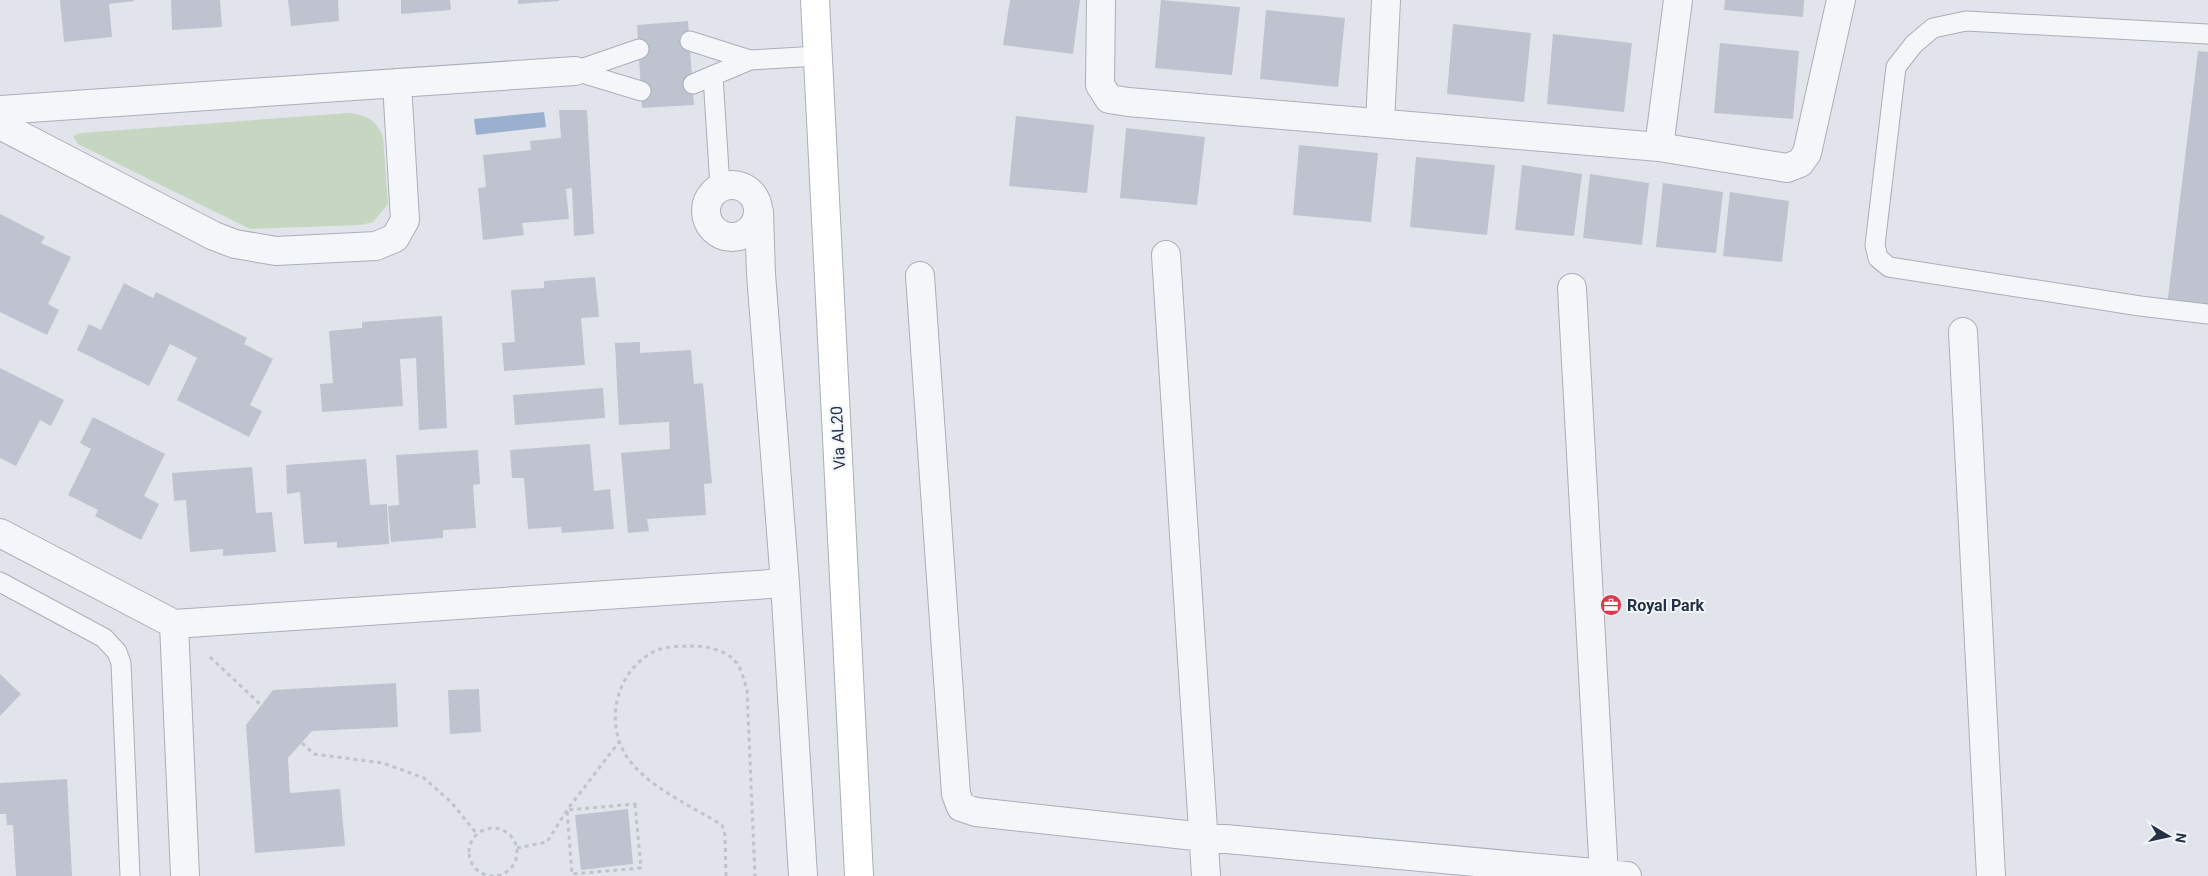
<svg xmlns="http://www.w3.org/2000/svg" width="2208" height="876" font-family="Roboto,sans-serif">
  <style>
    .green { fill: #c6d6c1 }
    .water { fill: #99b1cf }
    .building { fill: #bec3cf }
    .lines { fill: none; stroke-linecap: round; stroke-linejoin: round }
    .lane-casing { stroke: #a9afb9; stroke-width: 21 }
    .street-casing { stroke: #a9afb9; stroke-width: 30 }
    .secondary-casing { stroke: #a9afb9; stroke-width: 30 }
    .path { stroke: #bfc3ca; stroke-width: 3; stroke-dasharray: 4 4; stroke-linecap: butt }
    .lane { stroke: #f4f6f9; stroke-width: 19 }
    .street { stroke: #f4f6f9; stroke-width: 28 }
    .secondary { stroke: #fff; stroke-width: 28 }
    .labels { text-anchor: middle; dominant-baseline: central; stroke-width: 4; stroke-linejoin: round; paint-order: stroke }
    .street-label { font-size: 16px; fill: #273145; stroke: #f1f4f8 }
    .poi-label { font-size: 16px; font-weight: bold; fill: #273145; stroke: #f1f4f8; text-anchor: start }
  </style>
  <rect width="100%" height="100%" fill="#e1e5eb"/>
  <path class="green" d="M349 113C367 115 376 120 383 137L388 204 373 222 361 225 250 229 78 144 73 136 81 133Z"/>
  <path class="water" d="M544 112 546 127 476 135 474 119Z"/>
  <path class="building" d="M60 0H134V1L109 4 112 37 64 42Z
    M171 0H220L222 27 172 30Z
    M288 0H338L339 21 291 26Z
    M401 0H450L451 10 401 14Z
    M518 0H559V1L518 4Z
    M1010 0H1080L1073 54 1003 45Z
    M1161 0 1240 7 1232 75 1155 68Z
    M1725 0H1804L1803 17 1724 10Z
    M1266 10 1345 18 1338 87 1260 79Z
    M688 21 694 105 642 108 637 25Z
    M1453 24 1531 33 1524 102 1447 94Z
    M1553 34 1632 43 1624 112 1547 104Z
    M1720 43 1799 51 1793 119 1714 113Z
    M2198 51 2208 52V311L2167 306Z
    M559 110H587L594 234 574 236 572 188 566 189 569 219 522 223 524 235 483 240 478 188 486 187 483 155 531 150 530 141 561 138Z
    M1016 116 1094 125 1087 193 1009 186Z
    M1126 128 1205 137 1197 205 1120 198Z
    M1299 145 1378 153 1371 222 1293 215Z
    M1416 157 1495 165 1487 235 1410 227Z
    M1522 165 1582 174 1574 236 1515 230Z
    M1590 174 1649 183 1642 245 1583 238Z
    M1663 183 1723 192 1716 253 1656 247Z
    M1730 192 1789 201 1782 262 1723 256Z
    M0 214 45 237 41 243 71 257 48 304 59 310 47 335 0 312Z
    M595 277 599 317 581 318 585 365 504 371 502 343 515 342 511 290 544 288V281Z
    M124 283 153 298 156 292 200 314 247 338 244 344 273 359 250 405 262 411 249 437 177 400 197 358 182 350 170 344 149 386 77 350 89 324 101 330Z
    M442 316 447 428 419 430 416 358 400 359 403 406 322 412 320 384 333 383 329 331 362 328V322Z
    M640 342V353L691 350 694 384 703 383 712 483 704 484 706 515 647 519 649 531 628 533 621 453 670 449 669 422 619 425 615 343Z
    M0 368 64 400 51 426 40 420 16 466 0 458Z
    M603 388 605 418 515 425 513 395Z
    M93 417 165 454 144 496 159 504 141 540 95 516 98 510 68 495 91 449 80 443Z
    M590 444 594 491 610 489 614 529 562 533 561 527 528 529 524 478H512L510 450Z
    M478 450 480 484 473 485 476 528 443 530V538L391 542 388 506 399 505 396 455Z
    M366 459 370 505 387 504 389 544 337 548V542L304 544 300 492 287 494 286 465Z
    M252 467 256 513 272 512 276 552 223 556V549L190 552 186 500 174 501 172 473Z
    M0 674 21 694 0 716Z
    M396 683 398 727 312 731 288 758 290 793 340 789 345 846 255 853 246 725 273 690Z
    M479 689 481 732 450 734 448 690Z
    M67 779 72 876H16L13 825H7L6 814H0V783Z
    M628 809 633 864 581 870 575 815Z"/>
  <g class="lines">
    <g class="lane-casing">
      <path id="lane" d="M2208 34 1966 21 1933 28 1914 44 1896 67 1875 245 1878 258 1889 267 2140 306 2208 314
        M690 41 750 60
        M575 71 641 91
        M575 71 639 49
        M713 76 720 187
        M693 84 750 60 818 56
        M0 582 104 638 117 652 121 663 130 876"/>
    </g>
    <g class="street-casing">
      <path id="street" d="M1101 0 1100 85 1109 99 1128 102 1659 147 1787 168 1800 163 1807 153 1841 0
        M0 110 575 71
        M1380 123 1386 0
        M0 125 214 236 235 244 276 251 376 246 395 238 405 220 397 83
        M1659 147 1678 0
        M706 211a26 26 0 1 1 52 0a26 26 0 1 1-52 0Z
        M759 212 761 274 785 583 803 876
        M1166 255 1206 876
        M920 276 956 794 961 807 976 812 1204 837 1627 876
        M1572 288 1604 876
        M1963 332 1991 876
        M0 533 174 624 785 583
        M174 624 185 876"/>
    </g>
    <g class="secondary-casing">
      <path id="secondary" d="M815 0 859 876"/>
    </g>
    <path class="path" d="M210 657 261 705
      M302 743 314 754 383 763 424 778 451 802 477 834
      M635 804 641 868 572 874 567 810Z
      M469 852a24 24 0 1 1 48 0a24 24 0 1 1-48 0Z
      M517 848 547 842 567 810 619 742
      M726 876 725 835 722 825C692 806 647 787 627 757 604 722 616 672 653 652 665 646 681 646 694 646 706 646 724 650 733 659 741 666 744 680 747 690L755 876"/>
    <use href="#lane" class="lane"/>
    <use href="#street" class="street"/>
    <use href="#secondary" class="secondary"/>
  </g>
  <defs>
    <g id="office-disc" transform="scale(1.125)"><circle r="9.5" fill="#dc3a4c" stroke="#f1f4f8"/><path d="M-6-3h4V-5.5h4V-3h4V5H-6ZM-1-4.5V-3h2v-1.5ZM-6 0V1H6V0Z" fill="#fff"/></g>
  </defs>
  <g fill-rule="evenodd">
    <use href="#office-disc" x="1611" y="605"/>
  </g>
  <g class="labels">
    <g class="street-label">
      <text transform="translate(838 438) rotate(-93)">Via AL20</text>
    </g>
    <g class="poi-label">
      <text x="1627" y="605">Royal Park</text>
    </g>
  </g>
  <g transform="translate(2168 836) rotate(99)" stroke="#f1f4f8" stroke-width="4" paint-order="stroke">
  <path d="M0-4L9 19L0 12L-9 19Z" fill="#273145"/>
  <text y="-8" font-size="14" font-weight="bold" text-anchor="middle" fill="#273145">N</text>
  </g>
</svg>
